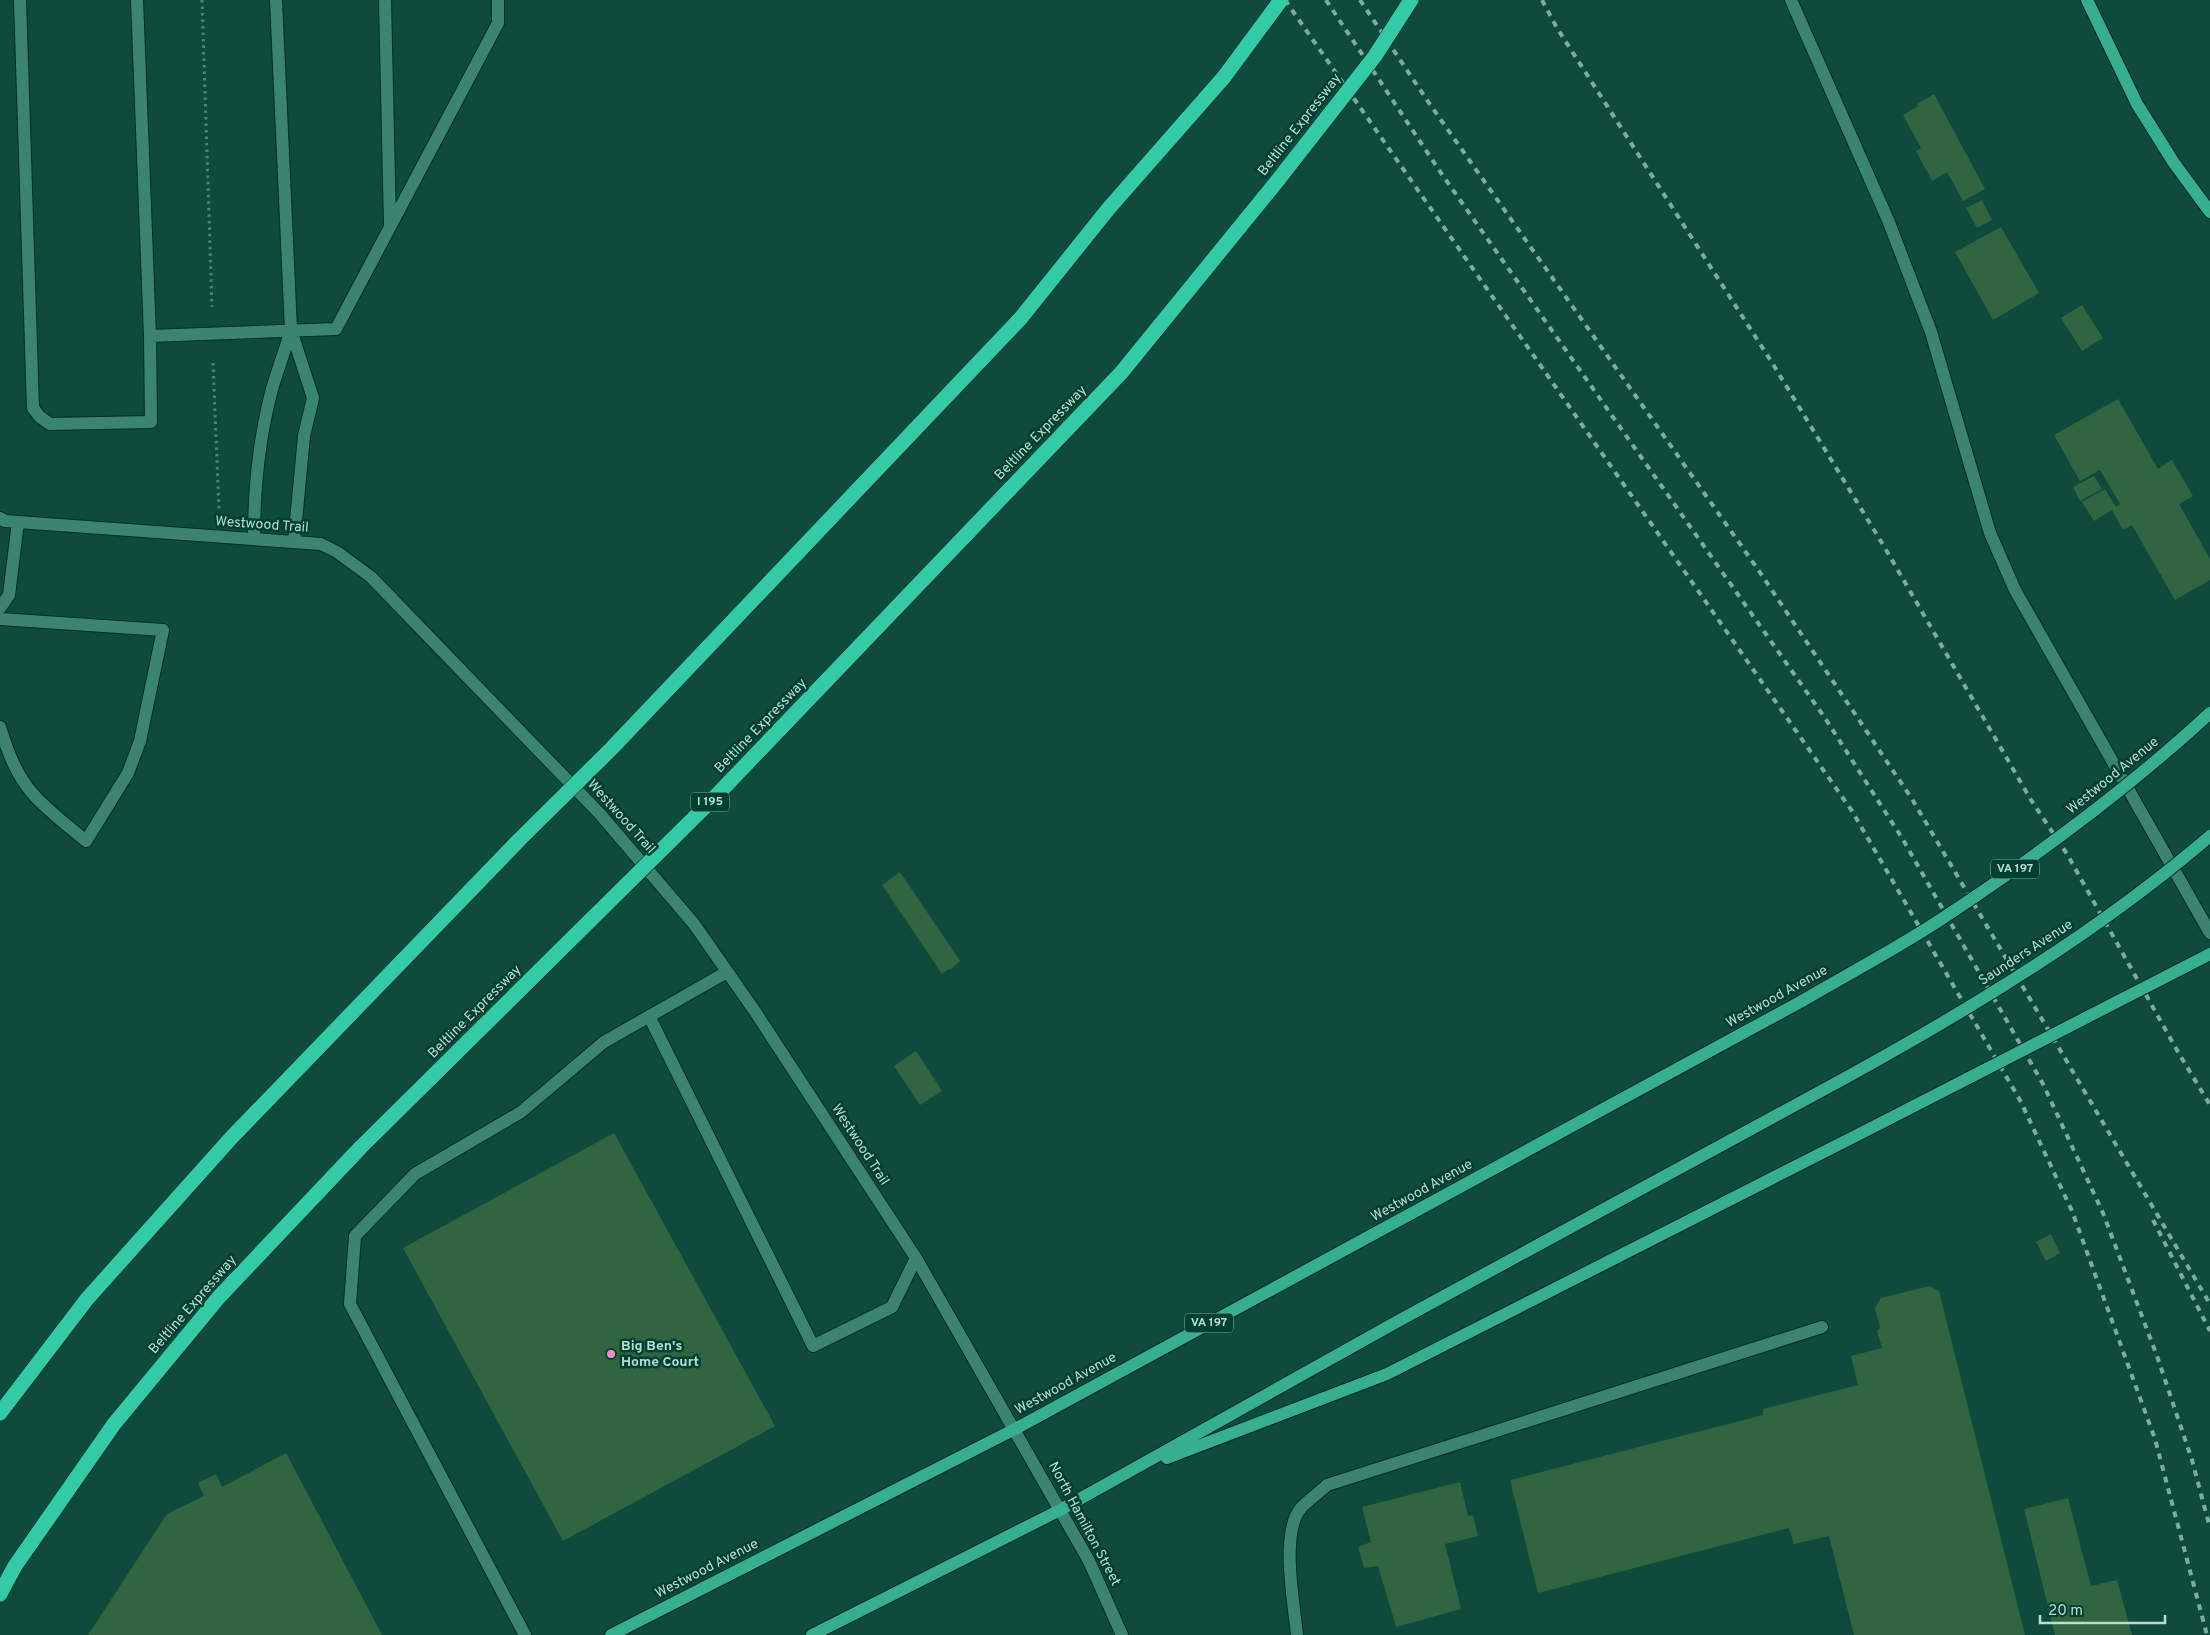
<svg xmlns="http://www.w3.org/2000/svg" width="2210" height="1635" font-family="Overpass,sans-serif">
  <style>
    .building { fill: #316541 }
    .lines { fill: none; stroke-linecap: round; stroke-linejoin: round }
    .minor-casing { stroke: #042e24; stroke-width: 14 }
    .major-casing { stroke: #042e24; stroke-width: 14 }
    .path { stroke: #508375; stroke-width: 3; stroke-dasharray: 2.5 4; stroke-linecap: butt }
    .minor { stroke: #3b8570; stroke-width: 12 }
    .major { stroke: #37ae90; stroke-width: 12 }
    .rail { stroke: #7fab9e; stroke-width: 4; stroke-dasharray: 6 6; stroke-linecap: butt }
    .major-bridge-casing { stroke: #042e24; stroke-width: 14; stroke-linecap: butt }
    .highway-bridge-casing { stroke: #042e24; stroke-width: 16; stroke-linecap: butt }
    .major-bridge { stroke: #37ae90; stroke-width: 12 }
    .highway-bridge { stroke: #35caa6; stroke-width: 15 }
    .poi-dot { fill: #fd8ec0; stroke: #004032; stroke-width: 2 }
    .labels { text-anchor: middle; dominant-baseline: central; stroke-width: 5; stroke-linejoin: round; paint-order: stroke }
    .shield { fill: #004032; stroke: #82aea1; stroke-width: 1 }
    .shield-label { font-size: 12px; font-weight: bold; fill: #baddd1 }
    .street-label { font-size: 14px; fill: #baddd1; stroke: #004032 }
    .poi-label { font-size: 14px; font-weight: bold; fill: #baddd1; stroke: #004032; text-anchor: start }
  </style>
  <rect width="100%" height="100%" fill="#0e4b3c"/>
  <path class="building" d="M1934 94 1985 189 1963 201 1947 172 1932 181 1916 151 1921 148 1903 115 1918 106 1917 104Z
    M1982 200 1992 220 1977 228 1966 208Z
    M2001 227 2039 293 1993 320 1955 252Z
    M2082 305 2103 338 2082 351 2061 318Z
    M2118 399 2158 469 2172 460 2193 496 2179 504 2210 559V580L2175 600 2132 525 2123 530 2112 510 2094 521 2082 502 2105 489 2116 507 2120 504 2100 470 2080 481 2054 435Z
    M2094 476 2102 489 2080 501 2073 487Z
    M900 872 960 961 950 970 949 969 942 974 882 885Z
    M916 1051 942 1091 920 1105 894 1066Z
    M614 1133 775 1426 563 1541 403 1248Z
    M2051 1234 2060 1253 2046 1261 2036 1242Z
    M1930 1286 1939 1291 2025 1635H1854L1829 1536 1794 1544 1789 1528 1538 1593 1510 1480 1763 1415V1409L1858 1385 1851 1356 1882 1348 1877 1331 1880 1328 1875 1308 1881 1298Z
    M286 1453 382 1635H88L167 1514 204 1496 198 1483 216 1474 222 1487Z
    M1460 1482 1468 1516 1473 1515 1478 1536 1445 1544 1461 1609 1396 1627 1378 1566 1364 1568 1358 1547 1371 1542 1362 1507Z
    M2068 1498 2091 1586 2117 1580 2132 1635H2055L2024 1509Z"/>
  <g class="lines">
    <g class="minor-casing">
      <path id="minor" d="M20 0 33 408 40 417 50 424 151 422 150 336 137 0
        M276 0 291 330
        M385 0 390 225
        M1791 0 1888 220 1931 332 1990 533 2015 590 2210 933
        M150 336 336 329 498 23V0
        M0 518 5 521 18 522 321 544 337 552 371 577 600 814 694 924 754 1010 916 1258 1089 1561 1122 1635
        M254 539C254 489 259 438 272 389 278 369 285 350 291 330L313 398 304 436 294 542
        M0 608 9 595 18 522
        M0 619 163 630 140 741 128 773 86 841C68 826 48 811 33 794 16 775 7 750 0 727
        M649 1016 813 1346 892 1307 916 1258
        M525 1635 350 1304 355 1236 415 1174 521 1112 604 1042 727 972
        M1297 1635C1294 1604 1280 1532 1301 1508 1308 1500 1319 1493 1327 1485L1822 1327"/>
    </g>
    <g class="major-casing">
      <path id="major" d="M2087 0 2137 104 2174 163 2210 212
        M1167 1458 1387 1374 1879 1124
        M611 1635 1015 1429 1802 1001
        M812 1635 1060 1510 1400 1320 1847 1077"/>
    </g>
    <path class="path" d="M202 0 212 307
      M213 363 219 509"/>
    <use href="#minor" class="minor"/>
    <use href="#major" class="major"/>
    <path class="rail" d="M1285 0 1852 811 2021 1102 2072 1211 2155 1439 2207 1635
      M1326 0 1441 173 1825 718 1902 838 2043 1084 2103 1213 2157 1356 2192 1460 2210 1528
      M1360 0 1429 103 1757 568 1912 799 2210 1304
      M1542 0 1557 28 1771 361 1885 548 2031 800 2067 854 2178 1052 2210 1105
      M2153 1220 2210 1331"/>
    <g class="major-bridge-casing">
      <path id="major-bridge" d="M1802 1001C1851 972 1902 946 1949 914 2041 853 2129 788 2210 713
        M1847 1077C1974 1007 2099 931 2210 836
        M1879 1124 2210 954"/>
    </g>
    <g class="highway-bridge-casing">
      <path id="highway-bridge" d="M0 1413 87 1299 231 1138 520 839 611 749 1020 319 1109 208 1224 77 1281 0
        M0 1594 15 1566 114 1424 219 1297 361 1147 713 799 1121 373 1278 180 1375 56 1411 0"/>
    </g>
    <use href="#major-bridge" class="major-bridge"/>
    <use href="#highway-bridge" class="highway-bridge"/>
  </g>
  <circle class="poi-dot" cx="611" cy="1354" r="5"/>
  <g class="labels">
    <g class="shield">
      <rect x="691" y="792.5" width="38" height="19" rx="4"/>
      <rect x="1991" y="859.5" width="48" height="19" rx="4"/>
      <rect x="1185" y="1313.5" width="48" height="19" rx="4"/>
    </g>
    <g class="shield-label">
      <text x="710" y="802">I 195</text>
      <text x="2015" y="869">VA 197</text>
      <text x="1209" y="1323">VA 197</text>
    </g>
    <g class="street-label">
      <text transform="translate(1300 125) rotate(-52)">Beltline Expressway</text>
      <text transform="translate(1041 433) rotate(-46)">Beltline Expressway</text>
      <text transform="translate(262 525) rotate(4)">Westwood Trail</text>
      <text transform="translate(761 726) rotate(-46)">Beltline Expressway</text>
      <text transform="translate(2113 776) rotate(-39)">Westwood Avenue</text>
      <text transform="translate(621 817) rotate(48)">Westwood Trail</text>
      <text transform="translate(2026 953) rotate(-33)">Saunders Avenue</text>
      <text transform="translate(1777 997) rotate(-29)">Westwood Avenue</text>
      <text transform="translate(475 1012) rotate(-45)">Beltline Expressway</text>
      <text transform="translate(860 1145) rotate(57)">Westwood Trail</text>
      <text transform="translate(1422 1191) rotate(-29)">Westwood Avenue</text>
      <text transform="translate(193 1305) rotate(-49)">Beltline Expressway</text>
      <text transform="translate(1066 1384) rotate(-29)">Westwood Avenue</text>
      <text transform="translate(1084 1524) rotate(62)">North Hamilton Street</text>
      <text transform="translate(707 1569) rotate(-27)">Westwood Avenue</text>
    </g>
    <g class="poi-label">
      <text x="621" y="1346">Big Ben's<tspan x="621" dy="16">Home Court</tspan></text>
    </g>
  </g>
  <path d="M2040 1615v8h125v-8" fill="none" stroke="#baddd1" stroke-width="2.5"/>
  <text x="2048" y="1615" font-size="15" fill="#baddd1" stroke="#004032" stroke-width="4" paint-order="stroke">20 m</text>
</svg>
